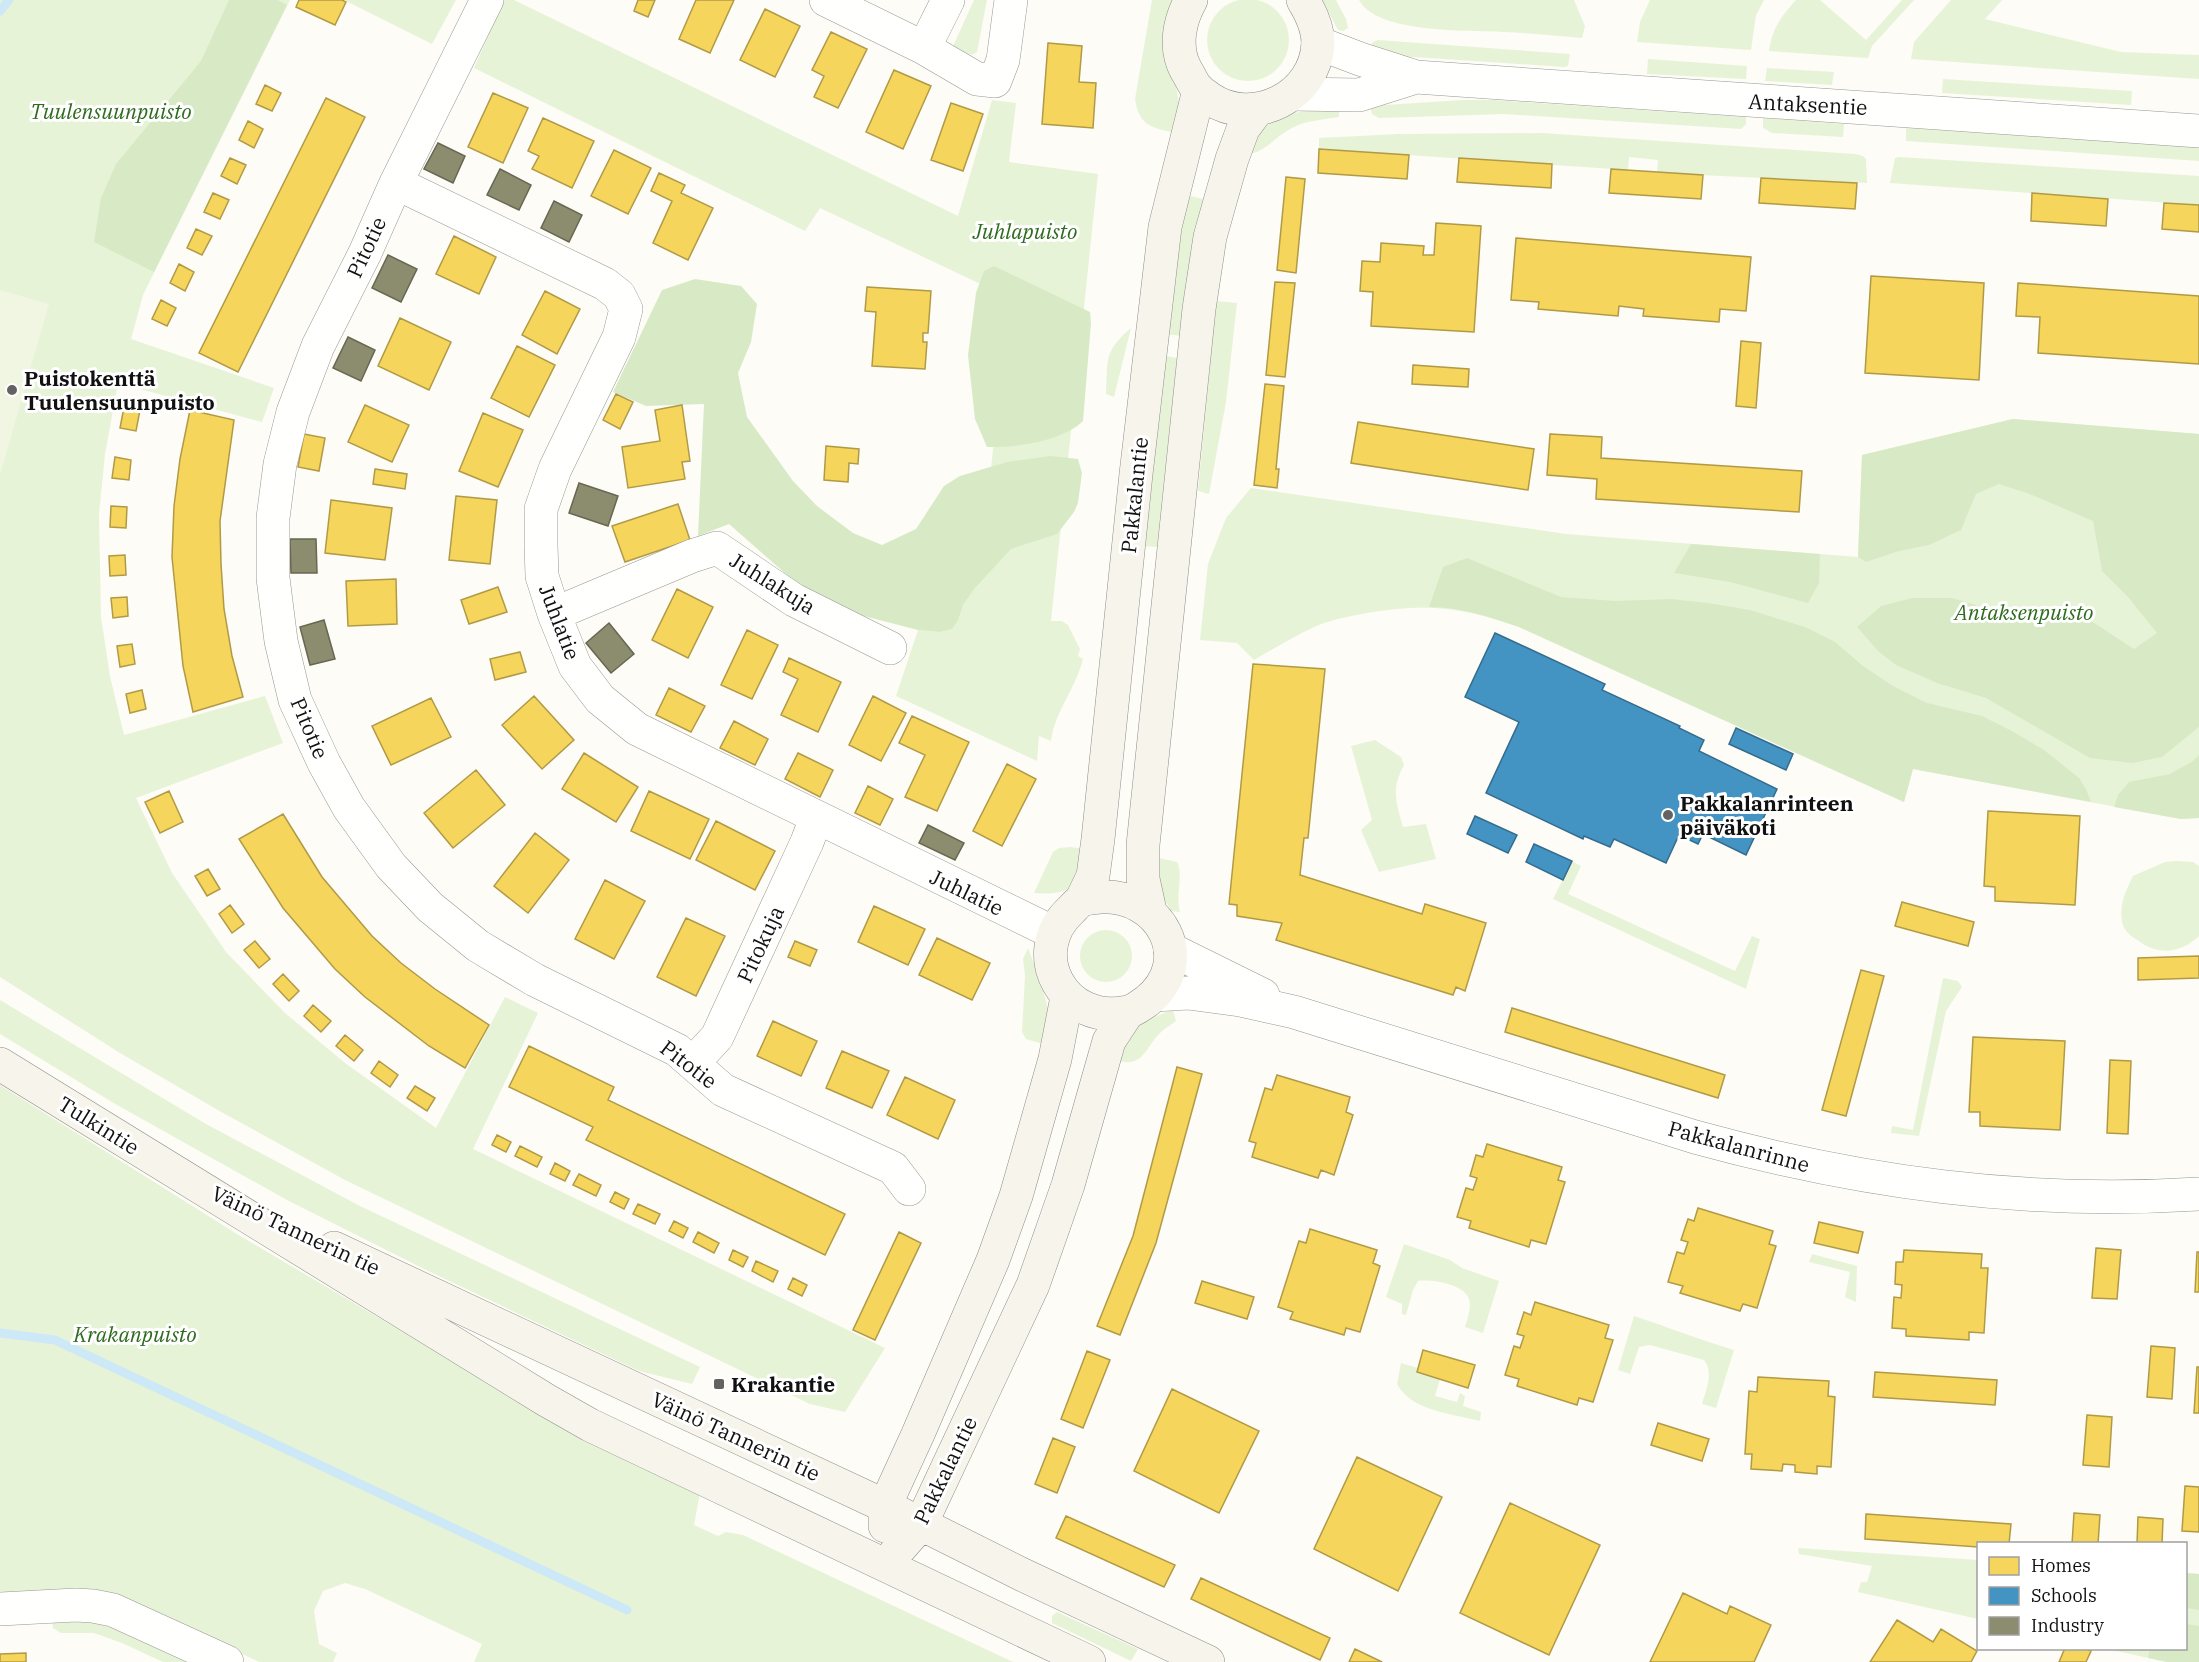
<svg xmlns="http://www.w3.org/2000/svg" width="2199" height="1662" font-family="'IBM Plex Serif',serif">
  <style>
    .green { fill: #e7f3d7 }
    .forest { fill: #d8eac5 }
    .pitch { fill: #f0f6e1 }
    .homes { fill: #f6d55c; stroke: #b19a46; stroke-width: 1.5 }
    .schools { fill: #4393c3; stroke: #346c8e; stroke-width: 1.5 }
    .industry { fill: #8c8c6e; stroke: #676752; stroke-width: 1.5 }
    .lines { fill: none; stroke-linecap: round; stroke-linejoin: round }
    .stream { stroke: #cde8f7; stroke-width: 9 }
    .street-casing { stroke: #979795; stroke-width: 34 }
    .secondary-casing { stroke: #8e8d8b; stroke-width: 34 }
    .street { stroke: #fffffe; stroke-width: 33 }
    .secondary { stroke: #f6f4eb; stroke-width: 33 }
    .poi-dot { fill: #646362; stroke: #fff; stroke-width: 2 }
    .labels { text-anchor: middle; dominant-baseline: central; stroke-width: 6; stroke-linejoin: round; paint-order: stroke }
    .street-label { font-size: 21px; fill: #111; stroke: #fff }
    .park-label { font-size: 21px; font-style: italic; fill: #2f6b1f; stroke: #fff }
    .poi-label { font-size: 21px; font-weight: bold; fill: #111; stroke: #fff; text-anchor: start }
  </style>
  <rect width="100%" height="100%" fill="#fdfcf7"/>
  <path class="green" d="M1207 40a41 41 0 1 1 82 0a41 41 0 1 1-82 0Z
    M0 0H290L143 295 131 339 274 388 262 422 118 383 105 454 99 514 101 617 110 676 124 735 265 696 283 743 136 798 172 873 226 952 285 1013 345 1063 436 1128 505 997 538 1013 473 1149 885 1348 845 1412 810 1404 345 1180 223 1113 120 1053 0 977Z
    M344 0H456L432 44Z
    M504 0H514L958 216 992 100 1016 103 1009 162 1098 174 1051 621H1062L1068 625 1080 649 1078 656 1083 659C1076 688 1055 711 1051 741L1039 736 1037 761 896 696 918 630 939 632 985 522 1010 298 820 208 805 231 474 68Z
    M974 0H987L977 52 972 55 954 49V44Z
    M1152 0H1173C1155 43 1170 54 1178 96 1180 108 1178 120 1176 133 1152 128 1139 126 1135 99Z
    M1322 0H1336L1346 19 1348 28 1343 31 1338 30Z
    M1359 0H1574L1585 26 1582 38C1556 36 1530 33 1504 32 1469 30 1377 34 1359 0Z
    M1650 0H1764L1756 15 1751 50 1637 42 1640 22Z
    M1796 0H1820L1866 40 1902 0H1914L1872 46 1868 58 1769 51C1772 29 1781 16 1796 0Z
    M1951 0H2002L1985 19 2121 52 2199 55V79L1911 59 1914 42Z
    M1378 40 1570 54 1568 66 1564 67 1383 55 1367 52 1373 42Z
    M1648 59 1747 66 1746 79 1647 74Z
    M1767 68 1834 72 1832 85 1765 81Z
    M1943 79 2132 91 2131 105 1942 93Z
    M1463 100H1494L1746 117V124L1741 129 1504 114 1379 118 1372 114 1370 106Z
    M1339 108V117C1323 120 1307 120 1292 128 1275 136 1266 153 1246 154 1251 146 1255 136 1261 130 1282 110 1312 110 1339 108Z
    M1763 118 1844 124 1843 137 1772 133 1763 128Z
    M1906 128 2199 147V161L1906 141Z
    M1542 133 1855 154 1863 156 1866 159 1867 183 1657 173 1658 160 1629 157 1628 170 1319 149V138L1399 134Z
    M1899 157 2199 176V205L1890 183 1895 158Z
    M1187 195 1203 199 1189 265 1181 336 1165 334Z
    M1216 301 1237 303 1226 402 1209 494 1198 491Z
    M1131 328 1114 397 1106 394C1108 360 1103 352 1131 328Z
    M1166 356 1177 358 1157 547 1144 546Z
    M2013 419 2199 434V818L2181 819 1913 769 1904 802 1519 627C1461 607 1428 603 1367 613 1350 616 1330 620 1314 627 1293 637 1273 649 1254 660L1237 643 1200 640 1208 564 1226 518 1251 488 1566 534 1858 557 1862 455Z
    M1375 740 1401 757 1404 765C1391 789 1396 802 1403 827L1426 824 1436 859 1379 872 1361 830 1372 820 1351 746Z
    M1070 847 1086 849 1072 887C1059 894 1049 894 1034 893L1053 852 1059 848Z
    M1155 857 1177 862C1184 875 1175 895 1180 912L1171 911 1161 893Z
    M1572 861 1581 866 1568 894 1735 971 1752 936 1760 939 1746 989 1553 899Z
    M2177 861 2193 862 2199 866V936C2180 954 2157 956 2136 939 2129 935 2123 929 2122 921 2119 905 2126 890 2133 876L2165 862Z
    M1080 956a26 26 0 1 1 52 0a26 26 0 1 1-52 0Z
    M1028 948 1040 979 1051 1020 1047 1045 1026 1039 1022 1032 1025 976 1023 959Z
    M1943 978 1958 981 1962 987 1946 1011 1919 1136 1891 1133 1892 1126 1913 1130Z
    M0 1000 206 1124 358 1205 700 1367 692 1384 639 1371 426 1270 287 1200 117 1105 0 1034Z
    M1173 1010 1176 1021C1171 1025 1165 1028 1160 1033 1145 1048 1143 1069 1116 1060 1124 1031 1145 1019 1173 1010Z
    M0 1085 237 1234 540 1413 700 1493 694 1525 718 1536 726 1532 743 1535 1013 1662H474L482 1644 365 1589 345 1583 323 1591 314 1611 319 1644 337 1653 333 1662H259L144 1607 0 1594Z
    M1404 1244 1450 1260 1462 1268 1499 1281 1483 1333 1465 1327C1467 1319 1472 1308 1469 1299 1464 1284 1431 1279 1418 1281L1413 1290 1406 1315 1402 1314V1304L1386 1297Z
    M1812 1254 1857 1266 1856 1302 1845 1297 1850 1272 1809 1262Z
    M1634 1316C1668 1327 1700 1340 1734 1350L1716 1408 1702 1404C1706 1390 1714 1373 1704 1360L1650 1345 1639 1347 1630 1374 1618 1370Z
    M1401 1363 1418 1368 1417 1372 1440 1379 1435 1396 1457 1402 1460 1393 1465 1396 1463 1406 1481 1412 1480 1421C1453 1414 1411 1411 1397 1384Z
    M1798 1548 1978 1560V1619L1858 1592 1861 1582H1867L1872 1566 1799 1554Z
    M2186 1573 2199 1574V1662H2167L2107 1649 2186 1648Z
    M1057 1612 1138 1649 1131 1661 1052 1623V1616Z
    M52 1619 105 1622 193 1662H163L122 1643 94 1633H61L53 1628Z"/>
  <path class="forest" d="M229 0H278L287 5 154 272 94 242 101 198 116 164 201 61Z
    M994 266 1090 312 1091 323 1083 421C1063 441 1015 448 987 447L975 419 968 355 976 293 984 271Z
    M695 279 741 286 757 304 751 342 738 373 747 417 793 481 817 506 853 533 882 545 916 529 944 486 960 476 1007 462 1050 456 1078 459 1082 473 1078 503 1074 512 1057 534 1011 549 974 589 963 605 958 620 952 629 939 632 918 630 860 615 803 589 729 524 698 536 704 404 646 406 613 392 662 290Z
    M2013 419 2199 434V727L2162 757 2132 763 2090 758 1986 698 1937 683 1896 665 1878 651 1857 627 1881 606 1912 598H1952L1976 605 2010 620H2031L2053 612 2079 613 2134 649 2157 633 2128 597 2102 571 2093 521 2027 493 1999 484 1976 494 1961 530 1929 545 1899 551 1866 562 1858 557 1862 455Z
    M1691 544 1820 554 1819 583 1808 603 1730 582 1674 573Z
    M1467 558 1561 597 1615 601 1671 599 1708 603 1750 610 1805 627 1835 642 1863 666 1893 686 1927 703 1982 716 2010 730 2044 750 2079 778 2086 789 2091 802 1913 769 1904 802 1519 627C1490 617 1461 607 1429 607L1443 567Z
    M2199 755V818L2181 819 2114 807 2118 795 2129 782 2170 774 2193 761Z
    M2186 1573 2199 1574V1610L2186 1608Z
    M2186 1624 2199 1626V1662H2167L2148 1658 2150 1649 2186 1648Z"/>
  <path class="pitch" d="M0 290 49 304 0 475Z"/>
  <path class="homes" d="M299 0H342L346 2 335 25 296 7Z
    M638 0H655L648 17 634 11Z
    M696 0H734L710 53 679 39Z
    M765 9 800 26 775 77 740 60Z
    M831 32 867 49 838 108 814 97 824 76 812 70Z
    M1048 43 1082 46 1079 82 1096 83 1093 128 1042 124Z
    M894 70 931 86 903 149 866 132Z
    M265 85 281 93 272 111 256 104Z
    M493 93 528 108 503 163 468 147Z
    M326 98 365 117 238 372 199 353Z
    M951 103 983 114 963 171 931 160Z
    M543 118 594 141 572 188 532 169 539 156 528 151Z
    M248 121 263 129 254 148 239 140Z
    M1319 149 1409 155 1407 179 1318 173Z
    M614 150 651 168 628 214 591 196Z
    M230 158 246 165 237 184 221 176Z
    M1459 158 1552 164 1551 188 1457 182Z
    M1611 169 1703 175 1701 199 1609 193Z
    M659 173 685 185 681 193 713 208 688 260 653 243 672 201 651 191Z
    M1286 177 1305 179 1296 273 1277 270Z
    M1761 178 1857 183 1855 209 1759 203Z
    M213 193 229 200 220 219 204 212Z
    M2032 193 2108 199 2106 226 2031 221Z
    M2164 203 2199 205V232L2162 229Z
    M1436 223 1481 226 1474 332 1371 326 1373 292 1360 291 1362 261 1380 262 1381 243 1424 246 1423 255H1434Z
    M196 229 212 236 202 255 187 248Z
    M454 236 496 257 479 294 436 274Z
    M1516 238 1751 257 1746 311 1720 309 1719 322 1643 316 1644 309 1619 306 1618 316 1538 309 1539 302 1511 300Z
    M179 264 194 272 185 291 170 283Z
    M1871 276 1984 283 1979 380 1865 373Z
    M1275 282 1295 283 1285 377 1266 375Z
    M2018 283 2199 296V364L2038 353 2040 317 2016 316Z
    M867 287 931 291 928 333H923V342H927L925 369 872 366 876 312 865 311Z
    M545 291 580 309 557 354 522 335Z
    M161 300 176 308 167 326 152 319Z
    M400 318 451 342 429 390 378 366Z
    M1741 341 1761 343 1756 408 1736 406Z
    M517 346 555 365 529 417 491 398Z
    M1413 365 1469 369 1468 387 1412 384Z
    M1265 384 1284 386 1276 469H1279L1277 488 1254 485Z
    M616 394 633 402 620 429 603 420Z
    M365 405 409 425 392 462 348 442Z
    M682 405 690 461 682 462 685 479 628 488 622 447 660 441 655 410Z
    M124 407 140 410 136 431 120 428Z
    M190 410 234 420 220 521 221 564 224 609 232 656 243 697 193 712 183 666 172 557 174 506 180 459Z
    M483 413 523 430 498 487 459 471Z
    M1358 422 1534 449 1528 490 1351 463Z
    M304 434 325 438 319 471 298 467Z
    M1550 434 1602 437 1601 458 1802 471 1799 512 1596 499 1597 479 1547 475Z
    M826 446 859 449 858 464 849 463 848 482 824 480Z
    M115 457 131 460 129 480 112 478Z
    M375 469 407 474 405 489 373 484Z
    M456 496 497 500 490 564 449 560Z
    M331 500 392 508 385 560 325 553Z
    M678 504 690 540 625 562 612 526Z
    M111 506 127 507 126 528 110 527Z
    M125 555 126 575 110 576 109 556Z
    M396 579 397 624 348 626 346 581Z
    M498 587 507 612 469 624 461 600Z
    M677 589 713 607 688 658 652 640Z
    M127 597 128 616 113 618 111 598Z
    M747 630 778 645 752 699 721 685Z
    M132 644 135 664 120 667 117 646Z
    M520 652 526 672 495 680 490 659Z
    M789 658 841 682 818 732 781 715 798 679 783 672Z
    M1253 664 1325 669 1308 838H1304L1300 875 1422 914 1425 904 1486 923 1465 991 1456 987 1453 995 1276 940 1282 923 1237 916V905L1229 904Z
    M669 688 705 706 691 732 656 715Z
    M142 690 146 709 130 713 126 694Z
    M534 696 574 740 542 769 502 725Z
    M873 696 906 713 881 761 849 745Z
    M431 698 451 737 391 765 372 726Z
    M912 716 969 742 937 811 905 797 925 755 899 743Z
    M734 721 768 739 755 765 720 748Z
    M584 753 638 787 616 822 562 789Z
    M798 753 833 770 820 797 785 779Z
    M1007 764 1036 779 1002 846 973 831Z
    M476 770 505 805 453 848 424 813Z
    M868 786 893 799 880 825 855 813Z
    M169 791 183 822 160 833 145 802Z
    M649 791 709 819 690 859 631 831Z
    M1988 811 2080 816 2075 905 1995 901V887L1984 886Z
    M283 814 322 877 372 936 401 963 435 989 489 1025 465 1068 429 1046 365 997 335 969 283 908 239 839Z
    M716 821 775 851 755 890 696 860Z
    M535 833 569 860 528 913 494 886Z
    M208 869 220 889 207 896 195 876Z
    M605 880 645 901 614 959 575 939Z
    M1902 902 1974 922 1968 946 1895 926Z
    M230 905 244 924 232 933 219 914Z
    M874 906 925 929 908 965 858 942Z
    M686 918 725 936 696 996 657 977Z
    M937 938 990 963 972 1000 919 975Z
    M255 941 270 959 259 968 244 950Z
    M795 941 817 950 810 966 788 957Z
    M2199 956V978L2138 980V958Z
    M1861 970 1884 976 1846 1116 1822 1110Z
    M283 974 299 991 289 1001 273 984Z
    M313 1005 331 1021 321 1032 304 1016Z
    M1512 1008 1725 1075 1718 1098 1505 1032Z
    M773 1021 817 1041 801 1076 757 1056Z
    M345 1035 363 1050 354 1061 336 1046Z
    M1973 1037 2065 1041 2060 1130 1980 1126V1112H1969Z
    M529 1046 614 1087 608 1100 845 1214 825 1255 586 1140 593 1127 509 1087Z
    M842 1051 889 1071 872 1108 826 1088Z
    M2110 1060 2131 1061 2128 1134 2107 1133Z
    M379 1061 398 1075 390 1087 371 1073Z
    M1177 1067 1202 1074 1156 1243 1120 1335 1097 1326 1133 1236Z
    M1277 1075 1350 1097 1346 1112 1353 1115 1334 1175 1321 1170 1318 1178 1252 1157 1256 1143 1249 1141 1265 1088 1272 1090Z
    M905 1077 955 1100 938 1139 887 1115Z
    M415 1086 435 1098 427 1111 407 1098Z
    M497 1135 511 1142 506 1152 492 1145Z
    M1487 1144 1562 1167 1558 1180 1565 1182 1546 1244 1531 1240 1529 1247 1469 1228 1471 1221 1457 1217 1466 1188 1473 1190 1477 1178 1470 1176 1476 1155 1483 1157Z
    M520 1146 542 1157 537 1167 515 1156Z
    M555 1163 570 1171 565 1181 550 1174Z
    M579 1174 601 1185 596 1196 573 1185Z
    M615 1192 629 1199 624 1209 610 1202Z
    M638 1204 660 1214 655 1224 633 1214Z
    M1698 1208 1773 1231 1769 1244 1776 1246 1757 1308 1743 1304 1740 1311 1680 1293 1683 1286 1668 1282 1677 1252 1684 1254 1688 1242 1681 1240 1688 1219 1694 1221Z
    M674 1221 688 1228 683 1238 669 1231Z
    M1819 1222 1863 1232 1858 1253 1814 1243Z
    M1310 1229 1377 1250 1373 1263 1380 1266 1360 1332 1346 1328 1344 1335 1290 1319 1293 1312 1278 1307 1299 1241 1306 1243Z
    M698 1232 719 1243 714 1253 693 1242Z
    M899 1232 921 1243 875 1340 853 1330Z
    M2096 1248 2121 1250 2117 1299 2092 1298Z
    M733 1250 748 1257 743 1267 729 1260Z
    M1904 1250 1982 1254 1981 1268H1988L1984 1333 1969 1332V1340L1906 1336V1329L1892 1328 1894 1297 1901 1298 1902 1285 1895 1284 1896 1262H1903Z
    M2197 1252H2199V1292H2195Z
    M756 1261 778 1271 773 1282 752 1271Z
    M793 1278 807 1285 802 1296 788 1289Z
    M1202 1281 1254 1297 1247 1319 1195 1303Z
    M1535 1302 1609 1325 1605 1338 1613 1340 1593 1402 1579 1398 1577 1405 1517 1386 1519 1379 1505 1375 1514 1346 1520 1348 1524 1336 1517 1334 1524 1312 1531 1315Z
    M2151 1346 2175 1348 2172 1399 2147 1397Z
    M1423 1350 1475 1365 1468 1388 1417 1372Z
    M1087 1351 1110 1360 1083 1428 1061 1419Z
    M2197 1367H2199V1413H2194Z
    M1875 1372 1997 1380 1995 1405 1873 1397Z
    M1758 1377 1829 1381 1828 1396 1835 1397 1831 1467 1817 1466V1474L1795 1472V1465L1783 1464 1782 1471 1751 1469 1752 1454H1745L1749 1391 1757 1392Z
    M1172 1389 1259 1431 1219 1513 1134 1471Z
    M2087 1415 2112 1417 2109 1467 2083 1465Z
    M1658 1423 1709 1439 1702 1461 1651 1445Z
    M1053 1438 1075 1447 1057 1493 1035 1484Z
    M1357 1457 1442 1497 1398 1591 1314 1549Z
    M2185 1486 2199 1487V1532L2182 1531Z
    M1510 1503 1600 1545 1549 1655 1460 1613Z
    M2074 1513 2100 1515 2098 1544H2072Z
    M1866 1514 2011 1524 2009 1544H1978V1547L1865 1539Z
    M1066 1516 1175 1565 1164 1587 1056 1538Z
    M2138 1517 2163 1519 2162 1544H2137Z
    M1201 1578 1330 1638 1320 1660 1191 1599Z
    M1683 1593 1727 1614 1730 1606 1771 1625 1754 1662H1650Z
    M1897 1620 1933 1642 1941 1629 1977 1651 1971 1662H1870Z
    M2065 1648H2085L2091 1651 2086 1662H2059Z
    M1355 1649 1382 1662H1349Z
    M26 1653V1662H0V1654Z"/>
  <path class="schools" d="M1495 633 1605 684 1602 690 1680 726 1679 728 1704 740 1699 751 1777 789 1746 855 1703 834 1698 844 1679 835 1666 863 1614 839 1610 847 1584 836 1583 839 1486 793 1519 722 1465 697Z
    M1736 728 1793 754 1786 770 1729 744Z
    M1475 816 1517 835 1508 853 1467 834Z
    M1534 844 1572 861 1563 880 1526 862Z"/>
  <path class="industry" d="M438 143 465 156 453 183 424 169Z
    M500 169 531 185 519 210 487 195Z
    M554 201 582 215 569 242 541 228Z
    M388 255 417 269 401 302 372 288Z
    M348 337 375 350 361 381 333 368Z
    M579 483 618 496 608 526 569 513Z
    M290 539H316L317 573H291Z
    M324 620 335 659 310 665 300 627Z
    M609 623 634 654 611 673 586 643Z
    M928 825 964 843 955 860 919 843Z"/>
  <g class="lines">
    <path class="stream" d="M0 11 9 0
      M0 1333 55 1340 627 1610"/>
    <g class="street-casing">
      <path id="street" d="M487 0 396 183 365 253 318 346 293 412 280 464 273 518V578L281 641 295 700 324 763 349 808 391 866 430 907 478 946 535 980 677 1050 723 1090 893 1168 909 1189
        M826 0 924 48 977 79 995 81 1003 60 1011 0
        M1318 43 1360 59 1416 77 2199 131
        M924 48 948 0
        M1293 94 1359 95 1416 77
        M396 183 605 284 619 295 626 309 619 337 555 469 541 509V545L542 576 554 614 575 666 600 699 637 729 1054 933
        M554 614 692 556 717 548 794 600 890 648
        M1170 949 1263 995
        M1154 995 1188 993 1240 1000 1294 1012 1695 1137C1862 1183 2026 1205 2199 1194
        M693 1063 717 1037 807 842 816 818
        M0 1609 76 1605 93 1606 113 1610 227 1662"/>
    </g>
    <g class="secondary-casing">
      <path id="secondary" d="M1191 0C1179 21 1174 48 1186 70 1190 76 1193 84 1198 90 1201 93 1206 95 1209 98 1252 128 1316 97 1318 43 1318 27 1311 13 1303 0
        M1099 897C1161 893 1197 961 1147 1001 1141 1005 1134 1011 1127 1012 1064 1026 1024 953 1071 910 1074 907 1078 902 1081 901 1086 898 1094 898 1099 897Z
        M1081 901 1093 876 1098 839 1136 474 1165 227 1199 90
        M1150 911 1143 879V845L1199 309 1210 237 1232 159 1243 129 1257 110
        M0 1064 546 1400 590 1425 1089 1662
        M334 1248 885 1506 1023 1575 1208 1662
        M885 1526V1506L918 1434 993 1260 1016 1196 1055 1059 1067 997
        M886 1564 921 1524 1033 1285 1068 1185 1109 1041 1128 1012"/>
    </g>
    <use href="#street" class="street"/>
    <use href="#secondary" class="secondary"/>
  </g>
  <g class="poi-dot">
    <circle cx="12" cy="390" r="6"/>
    <circle cx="1668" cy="815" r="6"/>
    <rect x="713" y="1378" width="12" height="12" rx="3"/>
  </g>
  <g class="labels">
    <g class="street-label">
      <text transform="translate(1808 104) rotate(3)">Antaksentie</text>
      <text transform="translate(366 247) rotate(-65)">Pitotie</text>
      <text transform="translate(1134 495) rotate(-84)">Pakkalantie</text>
      <text transform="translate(773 583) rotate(32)">Juhlakuja</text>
      <text transform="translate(560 622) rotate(69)">Juhlatie</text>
      <text transform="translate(310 728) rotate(67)">Pitotie</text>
      <text transform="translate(967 892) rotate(26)">Juhlatie</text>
      <text transform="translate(760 944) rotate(-65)">Pitokuja</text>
      <text transform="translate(689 1064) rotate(37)">Pitotie</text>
      <text transform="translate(99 1125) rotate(32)">Tulkintie</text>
      <text transform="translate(1739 1146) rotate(15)">Pakkalanrinne</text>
      <text transform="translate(296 1230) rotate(25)">Väinö Tannerin tie</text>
      <text transform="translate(736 1436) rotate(25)">Väinö Tannerin tie</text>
      <text transform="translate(945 1470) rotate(-64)">Pakkalantie</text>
    </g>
    <g class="park-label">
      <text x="111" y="111">Tuulensuunpuisto</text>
      <text x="1025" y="231">Juhlapuisto</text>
      <text x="2024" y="612">Antaksenpuisto</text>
      <text x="135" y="1334">Krakanpuisto</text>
    </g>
    <g class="poi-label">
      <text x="24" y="378">Puistokenttä<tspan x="24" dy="24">Tuulensuunpuisto</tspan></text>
      <text x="1680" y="803">Pakkalanrinteen<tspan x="1680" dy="24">päiväkoti</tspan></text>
      <text x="731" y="1384">Krakantie</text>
    </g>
  </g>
  <rect x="1977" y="1542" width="210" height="108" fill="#ffffff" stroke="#a0a0a0" stroke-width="1.5"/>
  <rect x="1989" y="1557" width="30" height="18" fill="#f6d55c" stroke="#a0a0a0" stroke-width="1.5"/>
  <text x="2031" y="1572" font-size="18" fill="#111111">Homes</text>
  <rect x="1989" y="1587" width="30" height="18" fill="#4393c3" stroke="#a0a0a0" stroke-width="1.5"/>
  <text x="2031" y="1602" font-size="18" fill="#111111">Schools</text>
  <rect x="1989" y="1617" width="30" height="18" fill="#8c8c6e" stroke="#a0a0a0" stroke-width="1.5"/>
  <text x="2031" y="1632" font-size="18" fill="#111111">Industry</text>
</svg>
